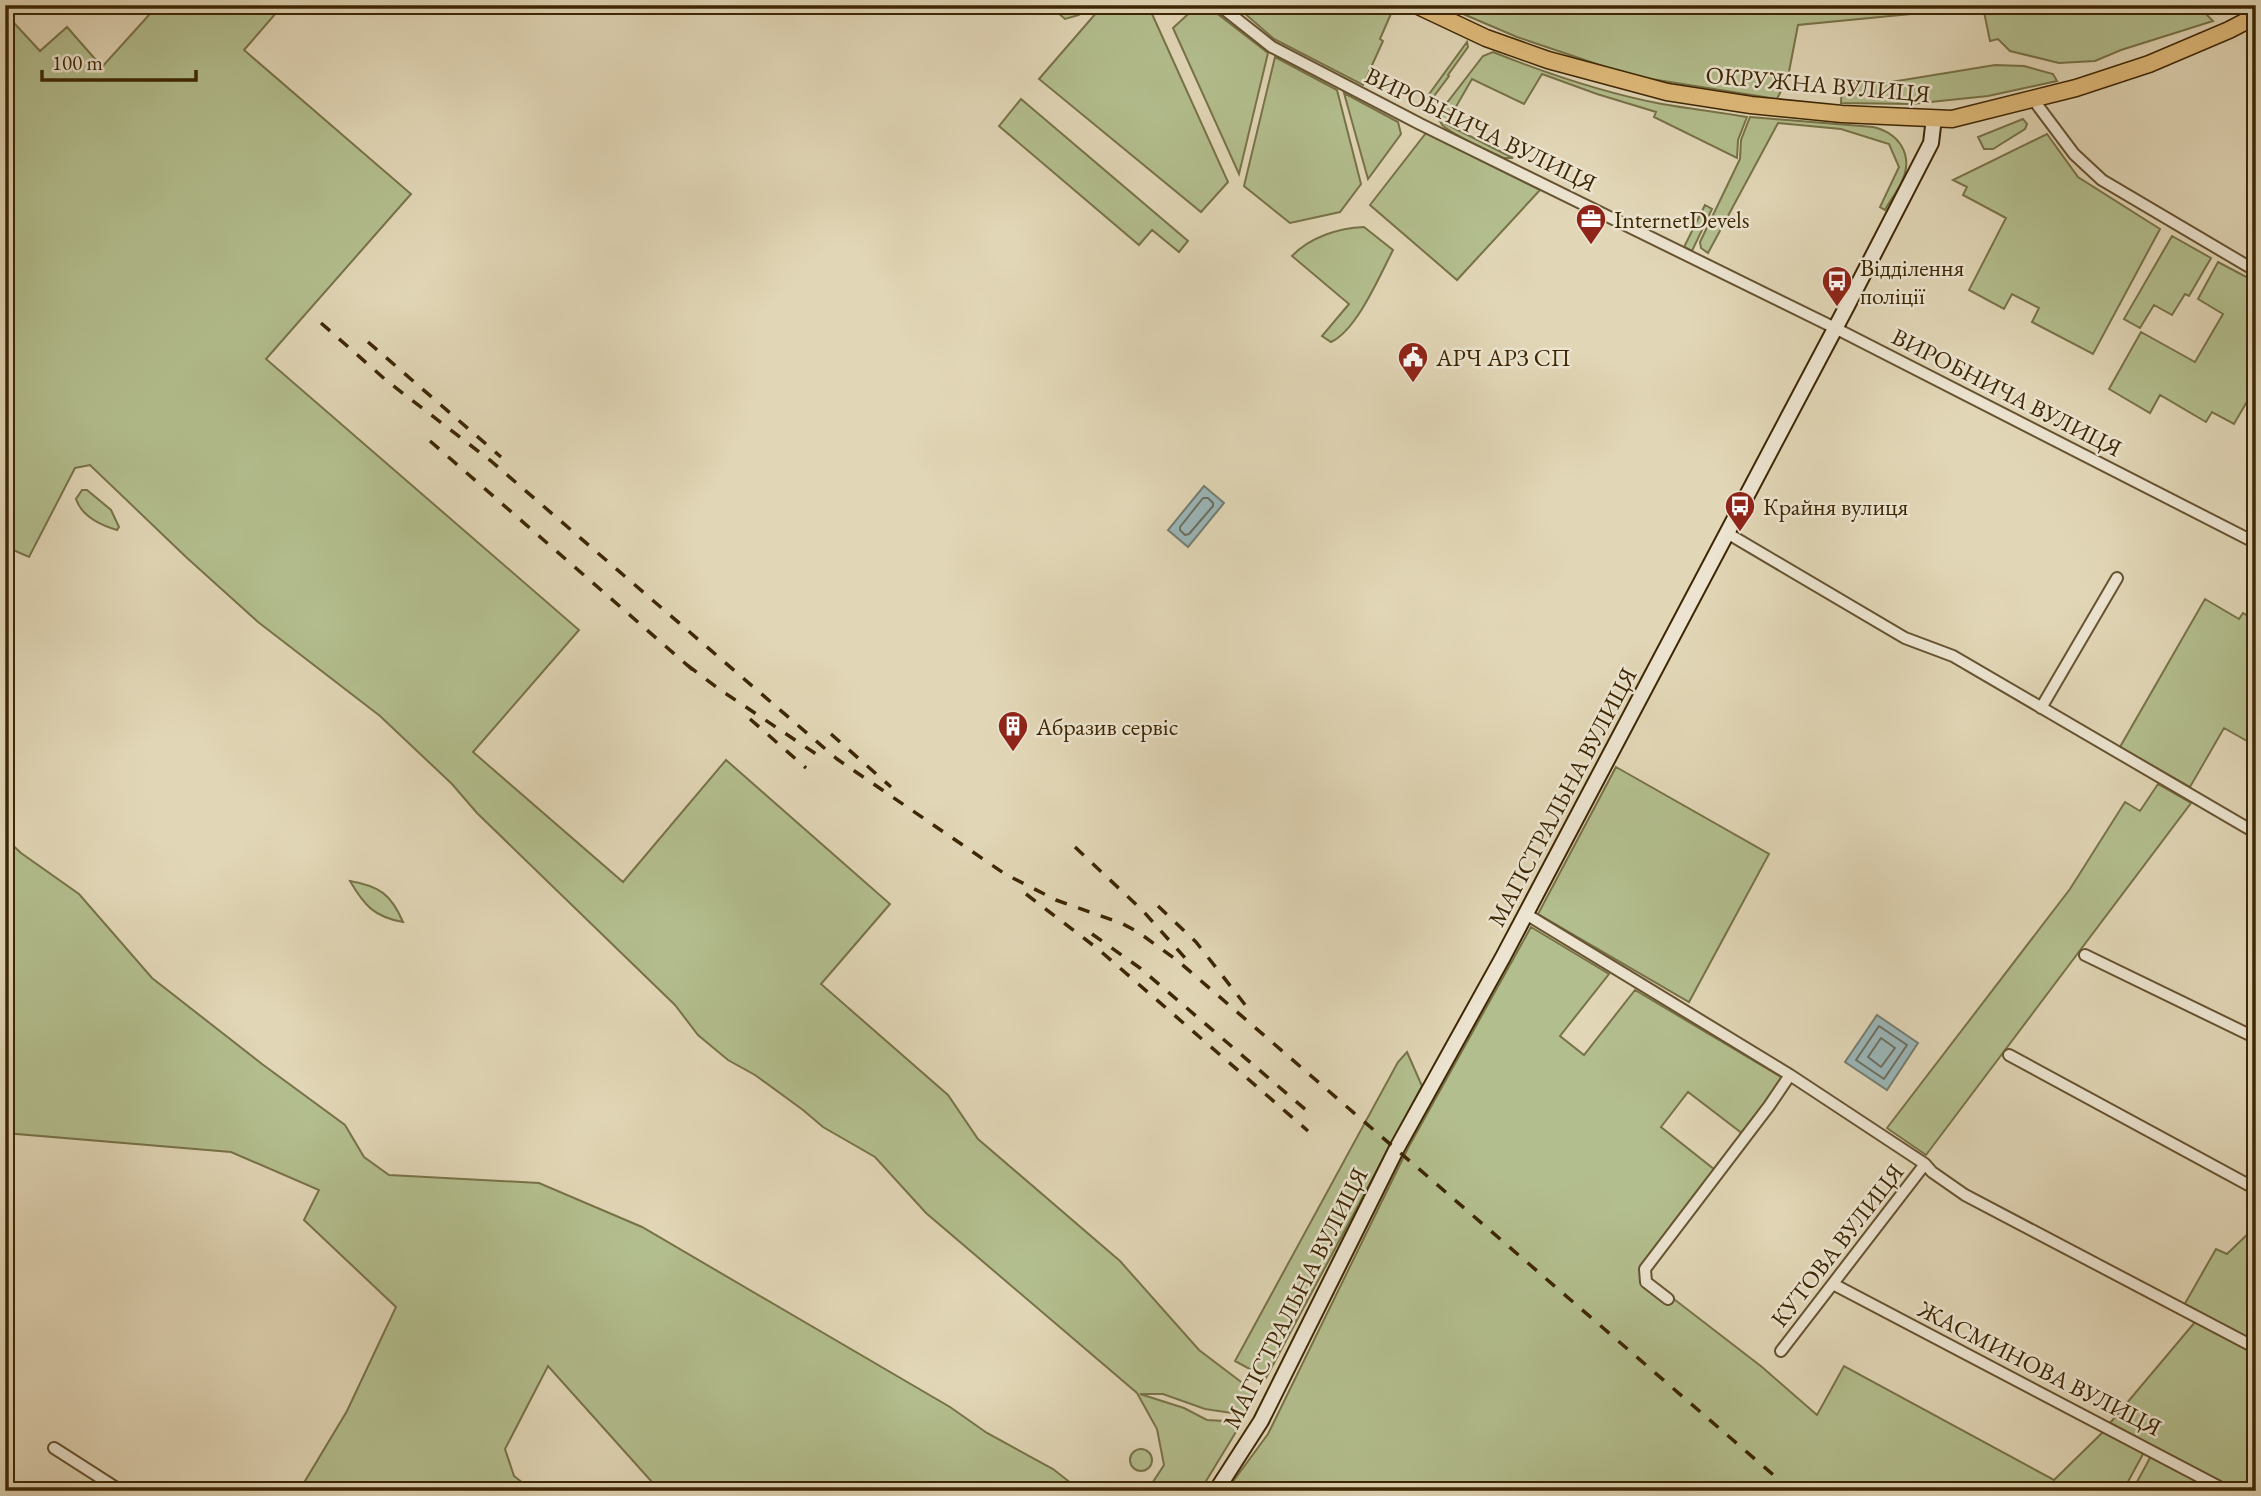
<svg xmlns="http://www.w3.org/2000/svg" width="2261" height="1496" font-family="'EB Garamond',serif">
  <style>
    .green { fill: #b3be8e; stroke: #787248; stroke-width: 2 }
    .water { fill: #9ab6b9; stroke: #757d70; stroke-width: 2 }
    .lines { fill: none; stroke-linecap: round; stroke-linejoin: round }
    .shore { stroke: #6c6e5e; stroke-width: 2 }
    .street-casing { stroke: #665330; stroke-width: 14 }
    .secondary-casing { stroke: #3d2703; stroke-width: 18 }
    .primary-casing { stroke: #3d2703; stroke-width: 19 }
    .street { stroke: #ece4d0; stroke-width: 10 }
    .secondary { stroke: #ece4d0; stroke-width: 14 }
    .primary { stroke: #e0bb7b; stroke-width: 16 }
    .rail { stroke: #3d2703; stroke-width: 3.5; stroke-dasharray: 12 12; stroke-linecap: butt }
    .labels { text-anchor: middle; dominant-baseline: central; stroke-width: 5; stroke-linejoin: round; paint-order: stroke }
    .street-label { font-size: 24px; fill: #3d2703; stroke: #ece4d0 }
    .poi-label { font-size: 24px; fill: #3d2703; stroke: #ece4d0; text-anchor: start }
  </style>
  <rect width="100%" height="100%" fill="#e1d6b6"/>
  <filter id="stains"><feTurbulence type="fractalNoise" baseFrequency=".00286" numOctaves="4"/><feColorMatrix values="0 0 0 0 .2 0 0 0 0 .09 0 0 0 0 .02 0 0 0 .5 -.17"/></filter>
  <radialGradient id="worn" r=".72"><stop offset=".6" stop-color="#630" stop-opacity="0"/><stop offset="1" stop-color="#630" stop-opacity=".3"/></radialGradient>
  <path class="green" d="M158 5H283L244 50 411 194 266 359 579 630 473 752 623 882 726 760 890 904 821 984 948 1095 978 1139 1120 1261 1199 1350 1257 1394 1245 1415 1205 1409 1163 1394H1140L1184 1408 1207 1420 1242 1422 1200 1491H1147L1164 1465 1157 1429 1137 1393 926 1213 875 1157 823 1127 803 1110 755 1075 728 1060 698 1035 675 1005 477 813 452 784 380 716 258 622 186 557 90 465 75 468 29 557 11 549 5 548V31L14 23 40 51 67 27 102 67Z
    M1049 5H1087L1079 15 1065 19Z
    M1103 5H1148L1228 182 1201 212 1039 79Z
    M1198 5H1206L1268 53 1239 174 1173 28Z
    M1235 5H1387L1393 9 1380 39 1383 41 1363 85 1274 39Z
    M1442 5H2197L2213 21 2121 50 2095 61 2059 63 2010 51 1998 39 1990 41 1983 7 1798 25 1788 77 1777 99 1632 76 1517 37Z
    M1467 42 1468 47 1448 75 1449 76 1425 108H1419Z
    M1493 52C1548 74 1604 93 1662 104 1690 109 1719 112 1747 117L1738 140 1737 158 1654 117 1656 112 1597 94 1542 74 1524 104 1472 79 1446 124 1513 158H1504C1492 152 1446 133 1441 123 1438 119 1439 117 1440 112L1483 56Z
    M1275 57 1337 90 1361 184 1340 212 1290 223 1244 186Z
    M1995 65 2024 66 2053 74 2057 81 1988 96 1911 104 1841 103 1842 82 1879 84Z
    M1344 93 1398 122 1401 134 1368 179Z
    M1021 99 1188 241 1179 252 1152 230 1139 245 999 126Z
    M1750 117 1873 127C1899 133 1914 155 1902 181 1898 191 1890 200 1885 210L1880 207 1899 167 1889 144 1841 129 1778 123 1708 253 1701 248 1700 242 1740 159 1741 140Z
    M2023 119 2027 124 2025 129 1993 149H1984L1978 137Z
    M1426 133 1540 190 1457 280 1370 205Z
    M2047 134 2078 177 2160 229 2093 354 2032 322 2039 308 2012 294 2004 309 1969 290 2006 218 1963 195 1967 187 1953 180Z
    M1705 205 1712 209 1692 251 1684 247Z
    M1364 227 1393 250C1380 275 1357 330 1331 342L1322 336 1349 304 1292 256C1310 237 1339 228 1364 227Z
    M2172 236 2211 258 2189 296 2185 294 2172 315 2154 305 2140 328 2124 319Z
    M2218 262 2256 282V386L2234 424 2212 412 2206 422 2160 395 2150 413 2109 389 2141 332 2195 362 2223 314 2198 299Z
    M82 490H87L111 510 119 527 117 530C100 525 82 517 76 499Z
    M2205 599 2239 619 2243 613 2256 620V746L2224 728 2190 787 2120 747Z
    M1616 767 1769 854 1689 1002 1538 914Z
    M2158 784 2191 803 1926 1155 1887 1128 2070 889 2125 802 2140 811Z
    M5 838 21 853 79 894 152 978 262 1064 345 1125 364 1157 389 1175 539 1183 642 1227 950 1407 987 1433 1053 1469 1081 1491H660L548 1366 505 1449 514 1476 533 1491H299L347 1411 396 1307 304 1220 319 1190 231 1152 5 1133Z
    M350 881C379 886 391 894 403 922 374 917 364 905 350 881Z
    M1531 927 1609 974 1560 1036 1584 1055 1635 990 1783 1078 1743 1134 1688 1092 1661 1127 1715 1170 1641 1267 1643 1285 1670 1296 1762 1367 1817 1415 1844 1366 2054 1480 2105 1430 2142 1449 2143 1454 2123 1491H1226L1268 1434 1408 1148Z
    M1407 1052 1422 1086 1266 1378 1235 1361 1398 1062Z
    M2256 1226V1343L2183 1307 2216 1249 2227 1254Z
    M2195 1322 2256 1352V1491H2236L2110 1423Z
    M1130 1460a11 11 0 1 1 22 0a11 11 0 1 1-22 0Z
    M2151 1456 2218 1491H2132Z"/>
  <path class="water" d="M1204 486 1224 503 1188 547 1168 530Z
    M1877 1015 1918 1043 1887 1090 1845 1062Z"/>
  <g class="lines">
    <path class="shore" d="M1203 498H1208L1213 503V506L1189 534 1185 535 1180 530V527Z
      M1879 1026 1907 1045 1884 1079 1856 1060Z
      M1881 1038 1895 1048 1881 1067 1868 1057Z"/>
    <g class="street-casing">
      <path id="street" d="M1219 5 1272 47 1420 124 1835 328 2256 543
        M2032 98 2074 154 2102 180 2256 271
        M1727 533 1905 638 1953 656 2256 833
        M2041 708 2117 578
        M1526 914 1790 1075 1925 1164 1932 1172 1965 1195 2256 1348
        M2085 955 2256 1038
        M2009 1055 2256 1189
        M1833 1284 2227 1491
        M1668 1299 1646 1282 1645 1269 1769 1106 1790 1075
        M1781 1351 1925 1164
        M54 1448 121 1491"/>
    </g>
    <g class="secondary-casing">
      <path id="secondary" d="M1216 1491 1261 1421 1397 1148 1503 957 1847 306 1931 143 1934 118"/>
    </g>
    <g class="primary-casing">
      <path id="primary" d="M1416 5 1486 38 1548 60 1667 92 1751 105 1842 114 1952 119 2076 88 2149 64 2229 30 2256 16"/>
    </g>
    <use href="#street" class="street"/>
    <use href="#secondary" class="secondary"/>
    <use href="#primary" class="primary"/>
    <path class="rail" d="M321 323 387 381 491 461 837 759 1005 874 1056 900 1121 923 1138 932 1178 961 1792 1491
      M368 342 501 457
      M430 441 694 671
      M687 665 719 689 822 758
      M750 719 806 768
      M831 734 891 787
      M1075 847 1143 911 1186 959
      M1026 894 1098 949 1308 1131
      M1158 906 1196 942 1250 1011
      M1092 934 1140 968 1313 1116"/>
  </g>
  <defs>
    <g id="office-pin" transform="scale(1.575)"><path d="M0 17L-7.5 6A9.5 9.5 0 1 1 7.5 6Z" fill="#8f2418" stroke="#ece4d0"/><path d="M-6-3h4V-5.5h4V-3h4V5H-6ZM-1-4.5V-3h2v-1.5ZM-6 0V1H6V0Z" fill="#fff"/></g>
    <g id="bus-pin" transform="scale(1.575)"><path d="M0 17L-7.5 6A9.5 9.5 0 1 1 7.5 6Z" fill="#8f2418" stroke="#ece4d0"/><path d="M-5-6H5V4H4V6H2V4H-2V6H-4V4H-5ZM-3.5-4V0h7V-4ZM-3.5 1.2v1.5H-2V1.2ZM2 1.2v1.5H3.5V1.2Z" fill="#fff"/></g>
    <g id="civic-pin" transform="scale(1.575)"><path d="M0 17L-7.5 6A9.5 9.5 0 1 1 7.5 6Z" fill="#8f2418" stroke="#ece4d0"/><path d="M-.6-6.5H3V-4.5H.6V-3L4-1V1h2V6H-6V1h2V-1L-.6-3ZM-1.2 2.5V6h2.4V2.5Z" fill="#fff"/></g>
    <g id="building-pin" transform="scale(1.575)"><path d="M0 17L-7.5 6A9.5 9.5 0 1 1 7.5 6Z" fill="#8f2418" stroke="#ece4d0"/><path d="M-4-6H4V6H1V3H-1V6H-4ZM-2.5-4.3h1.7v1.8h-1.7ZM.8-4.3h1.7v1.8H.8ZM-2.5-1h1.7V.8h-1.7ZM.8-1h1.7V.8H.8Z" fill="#fff"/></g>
  </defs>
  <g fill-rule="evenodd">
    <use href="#office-pin" x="1591" y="219"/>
    <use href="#bus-pin" x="1837" y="281"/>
    <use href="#civic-pin" x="1413" y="357"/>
    <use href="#bus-pin" x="1740" y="506"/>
    <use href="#building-pin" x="1013" y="726"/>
  </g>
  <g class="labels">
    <g class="street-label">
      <text transform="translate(1818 84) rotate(5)">ОКРУЖНА ВУЛИЦЯ</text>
      <text transform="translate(1481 129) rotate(26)">ВИРОБНИЧА ВУЛИЦЯ</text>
      <text transform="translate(2007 392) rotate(27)">ВИРОБНИЧА ВУЛИЦЯ</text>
      <text transform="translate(1562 797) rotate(-62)">МАГІСТРАЛЬНА ВУЛИЦЯ</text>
      <text transform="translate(1837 1245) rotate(-52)">КУТОВА ВУЛИЦЯ</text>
      <text transform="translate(1295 1298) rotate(-63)">МАГІСТРАЛЬНА ВУЛИЦЯ</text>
      <text transform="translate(2040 1368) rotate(27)">ЖАСМИНОВА ВУЛИЦЯ</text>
    </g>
    <g class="poi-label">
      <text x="1614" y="219">InternetDevels</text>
      <text x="1860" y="267">Відділення<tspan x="1860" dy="28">поліції</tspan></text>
      <text x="1436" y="357">АРЧ АРЗ СП</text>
      <text x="1763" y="506">Крайня вулиця</text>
      <text x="1036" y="726">Абразив сервіс</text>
    </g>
  </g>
  <rect width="2261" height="1496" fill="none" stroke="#e1d6b6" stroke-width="28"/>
  <rect x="7" y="7" width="2247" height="1482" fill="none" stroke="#3d2703" stroke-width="3.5"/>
  <rect x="14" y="14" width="2233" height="1468" fill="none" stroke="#3d2703" stroke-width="2"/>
  <path d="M42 70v10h154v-10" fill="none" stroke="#3d2703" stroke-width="3.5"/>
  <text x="52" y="70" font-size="21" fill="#3d2703" stroke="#ece4d0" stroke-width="5" paint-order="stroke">100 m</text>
  <rect width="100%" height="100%" filter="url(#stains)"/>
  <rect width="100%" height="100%" fill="url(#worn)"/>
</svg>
